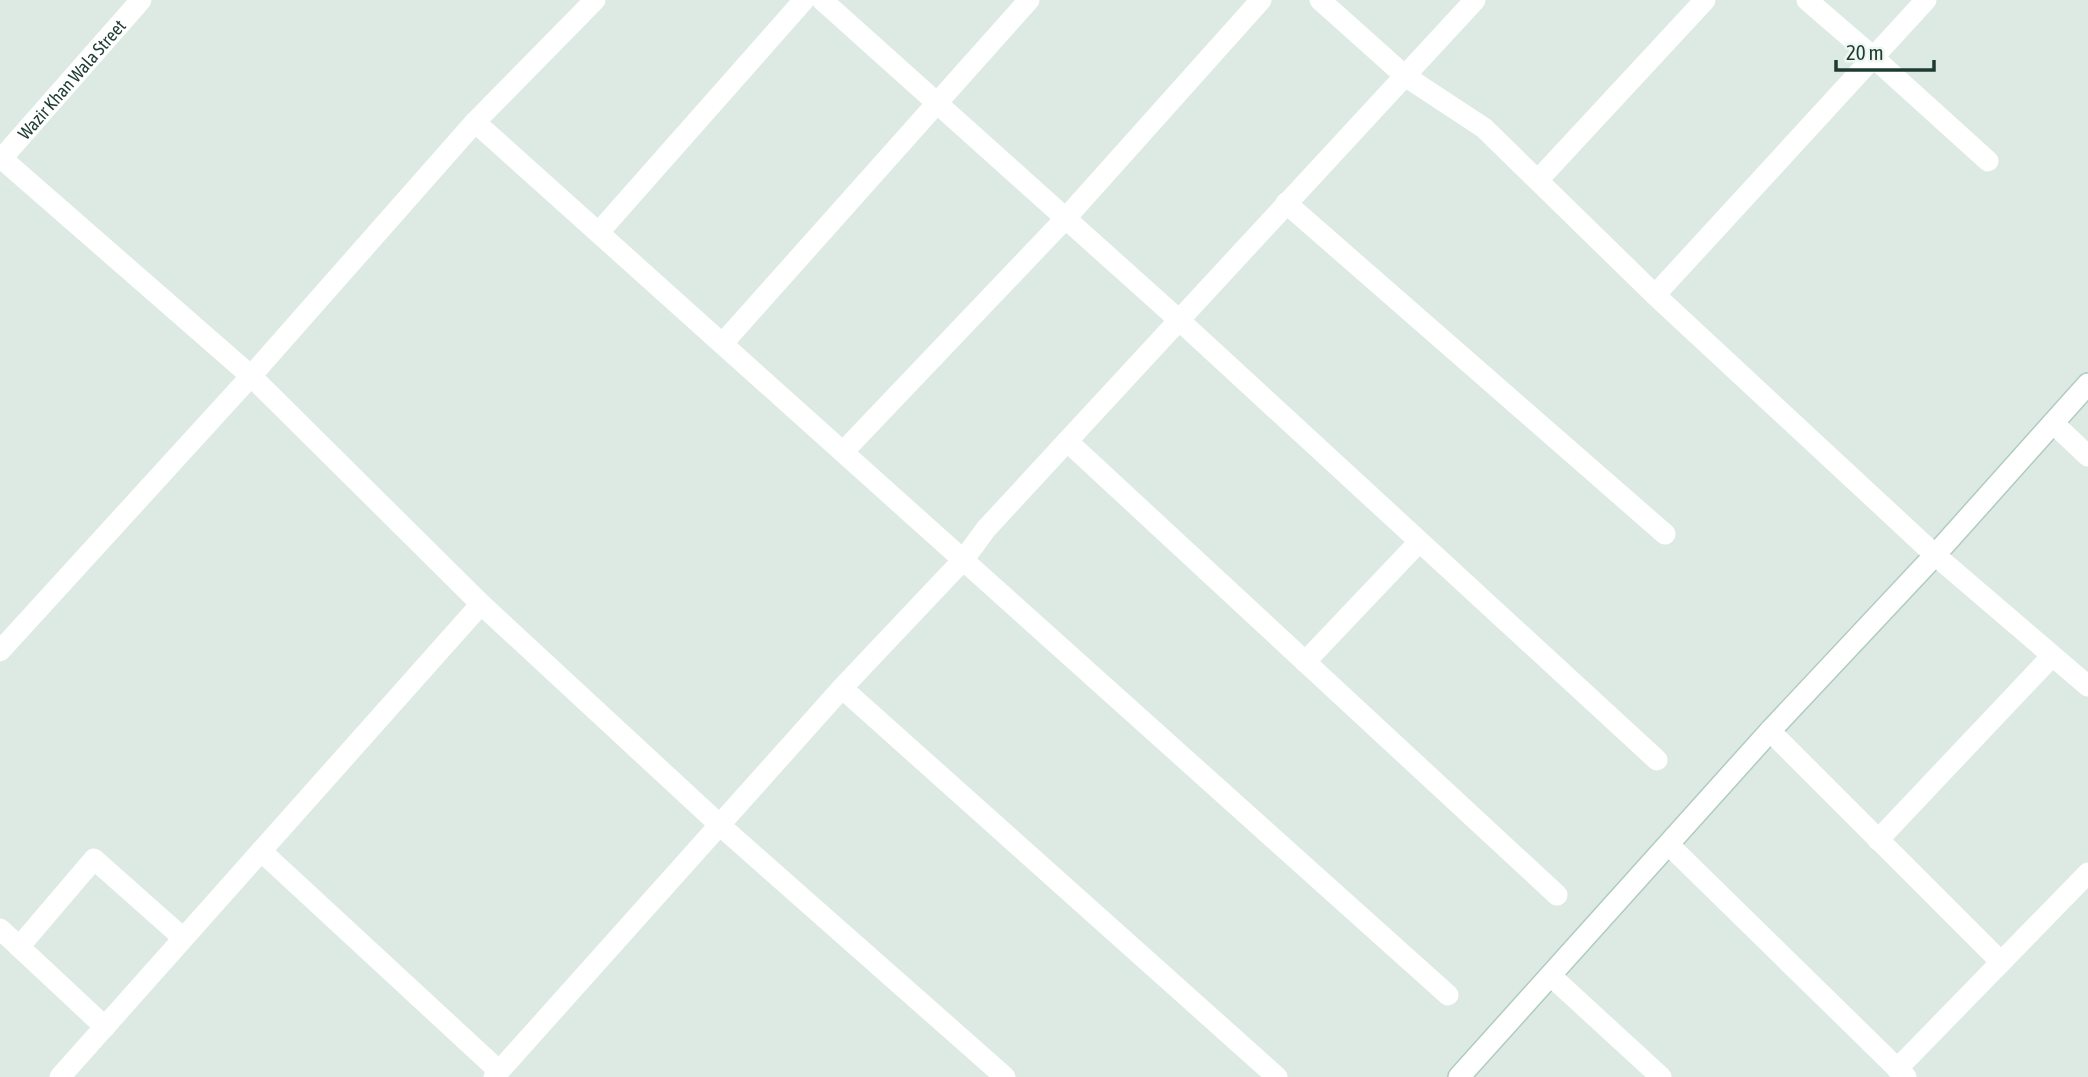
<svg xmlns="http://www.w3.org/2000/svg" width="2088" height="1077" font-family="'Asap Condensed',sans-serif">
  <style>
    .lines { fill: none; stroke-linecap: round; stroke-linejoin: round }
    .secondary-casing { stroke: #b0cbc1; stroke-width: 24 }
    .street { stroke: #fff; stroke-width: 21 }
    .secondary { stroke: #fff; stroke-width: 21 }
    .labels { text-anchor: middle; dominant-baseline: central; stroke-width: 5; stroke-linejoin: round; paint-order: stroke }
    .street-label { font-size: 18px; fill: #1e3b33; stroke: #eef7f2 }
  </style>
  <rect width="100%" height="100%" fill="#ddeae4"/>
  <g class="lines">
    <g class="secondary-casing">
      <path id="secondary" d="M1459 1077 1770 731 1935 555 2088 384"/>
    </g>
    <g class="street">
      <path d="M822 0 1179 320 1657 760"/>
      <path d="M1320 0 1405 76 1484 128 1655 295 1935 555 2088 686"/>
      <path d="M1807 0 1873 57 1988 161"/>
      <path d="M475 122 1448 995"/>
      <path d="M0 157 251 376 481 604 723 828 1005 1077"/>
      <path id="s1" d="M2 158 141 0"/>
      <path d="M1538 180 1705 0"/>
      <path d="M1286 203 1665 534"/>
      <path d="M599 232 804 0"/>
      <path d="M1655 295 1926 0"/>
      <path d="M723 343 1029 0"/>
      <path d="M2053 423 2088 456"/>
      <path d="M1067 441 1557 895"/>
      <path d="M843 452 1065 219 1261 0"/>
      <path d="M0 651 251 376 475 122 595 0"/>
      <path d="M1305 662 1419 542"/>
      <path d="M842 688 1277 1077"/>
      <path d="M1770 731 2001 962"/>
      <path d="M1878 840 2052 656"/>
      <path d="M1669 845 1906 1077"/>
      <path d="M261 851 499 1071"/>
      <path d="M0 929 105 1027"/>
      <path d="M19 947 94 859 183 938"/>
      <path d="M1551 976 1661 1077"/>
      <path d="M1897 1069 2088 873"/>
      <path d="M60 1077 481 604"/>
      <path d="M494 1077 842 688 964 559 986 529 1475 0"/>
    </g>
    <use href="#secondary" class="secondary"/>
  </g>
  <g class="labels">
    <g class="street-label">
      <text stroke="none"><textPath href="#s1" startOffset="105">Wazir Khan Wala Street</textPath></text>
    </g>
  </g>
  <path d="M1836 60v10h98v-10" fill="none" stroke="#1e3b33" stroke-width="3.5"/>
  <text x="1846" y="60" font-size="21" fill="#1e3b33" stroke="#eef7f2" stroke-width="5" paint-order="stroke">20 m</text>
</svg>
